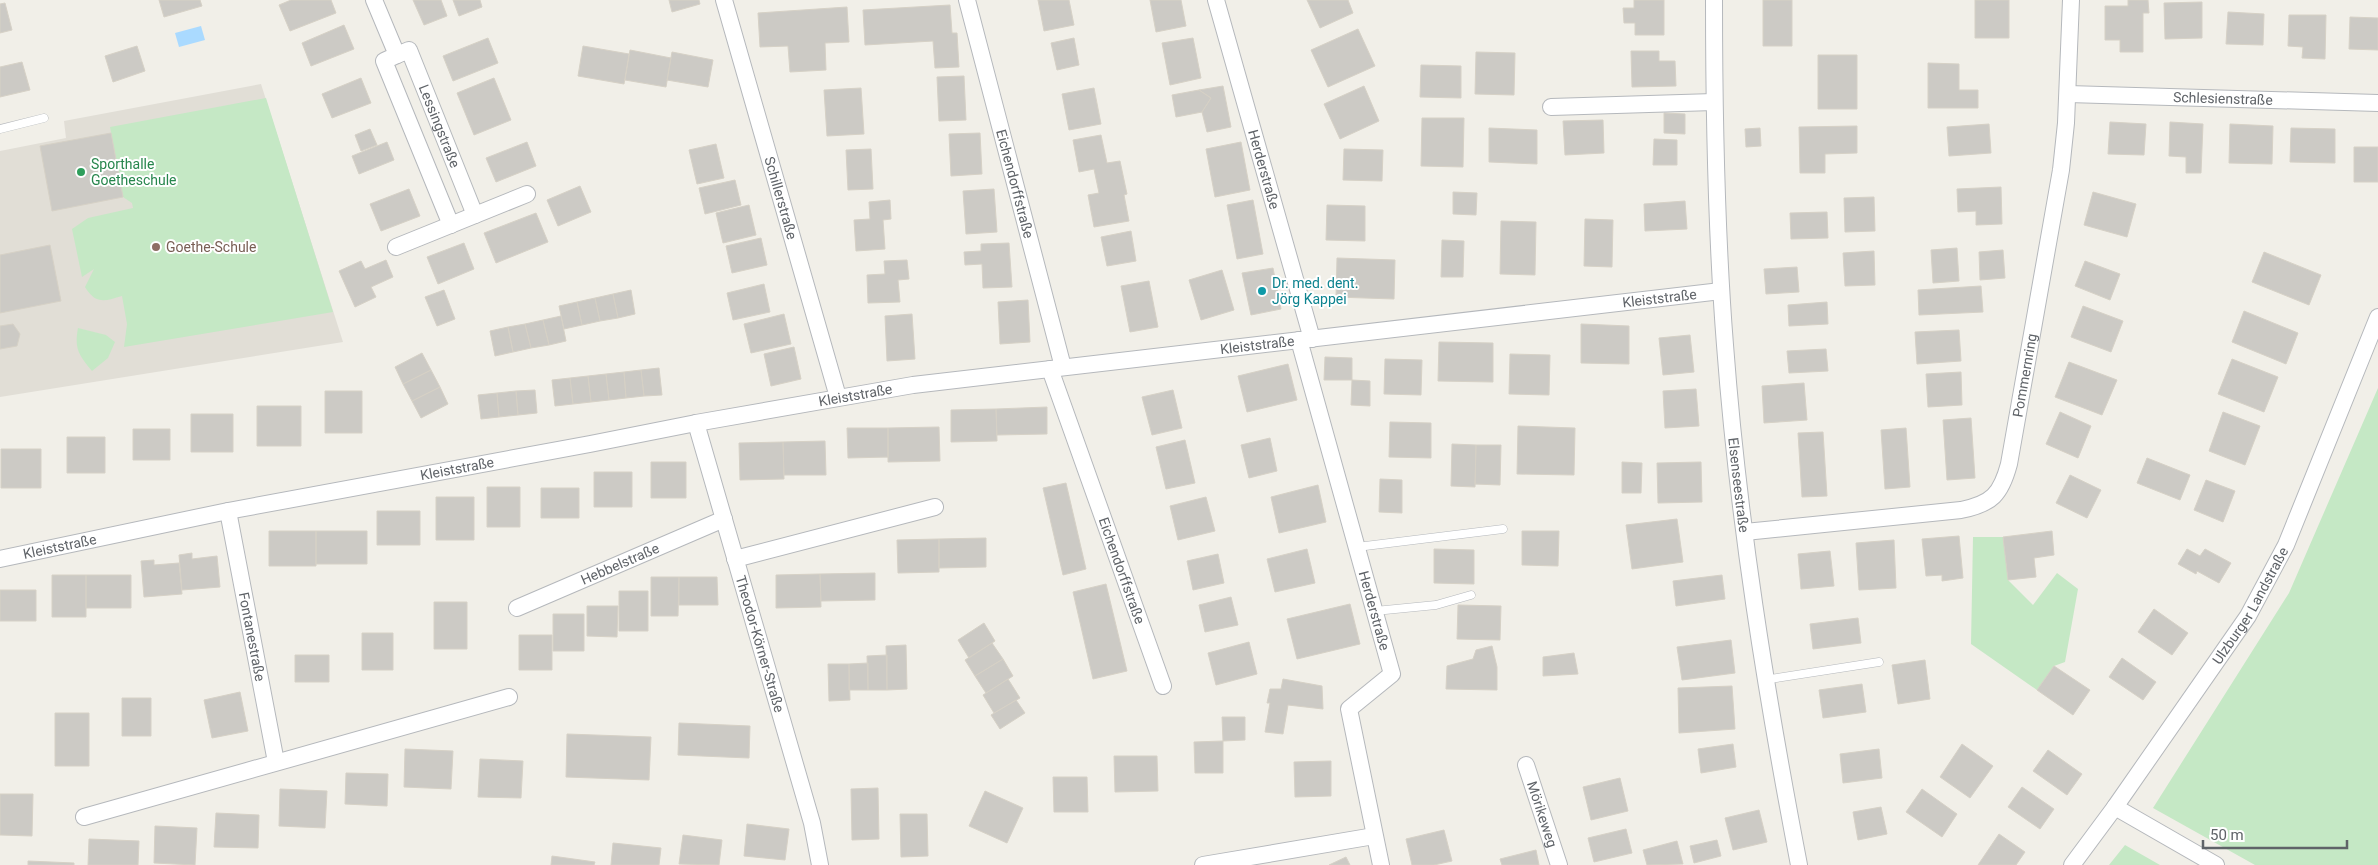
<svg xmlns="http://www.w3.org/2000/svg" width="2378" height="865" font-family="Roboto,sans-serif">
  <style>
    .education { fill: #e1ded6 }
    .green { fill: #c5e8c5 }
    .water { fill: #aadaff }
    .building { fill: #cccac5; stroke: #d6d1c6 }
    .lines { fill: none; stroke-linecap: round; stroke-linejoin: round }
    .lane-casing { stroke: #b5b8bc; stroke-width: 9 }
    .street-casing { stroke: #b5b8bc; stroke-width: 18 }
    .lane { stroke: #fff; stroke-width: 8 }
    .street { stroke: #fff; stroke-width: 16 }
    .leisure-dot { fill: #2e9e5b; stroke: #fff; stroke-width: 2 }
    .education-dot { fill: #8d6e63; stroke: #fff; stroke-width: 2 }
    .culture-dot { fill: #0f9aa8; stroke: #fff; stroke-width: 2 }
    .labels { text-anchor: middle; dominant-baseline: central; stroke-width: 4; stroke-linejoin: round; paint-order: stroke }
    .street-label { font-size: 14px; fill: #5f6368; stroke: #fff }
    .leisure-label { font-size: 14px; fill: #27864d; stroke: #fff; text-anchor: start }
    .education-label { font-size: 14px; fill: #785e54; stroke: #fff; text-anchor: start }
    .culture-label { font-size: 14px; fill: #0d838f; stroke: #fff; text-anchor: start }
  </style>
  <rect width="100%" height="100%" fill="#f1efe8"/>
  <path class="education" d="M261 84 343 342 0 397V151L66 138 64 121Z"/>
  <path class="green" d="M266 98 333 312 124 347 127 324 122 296C105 301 96 305 85 287L94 269 82 277 72 229 88 218 133 208 132 203 123 197 110 127Z
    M78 328 106 335 115 342 108 358 92 371C79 355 74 349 78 328Z
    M2378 388V865H2255L2153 808 2289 593Z
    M1973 537H2003L2008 580 2033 605 2057 573 2078 589 2065 662 2054 666 2037 690 1971 644Z
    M2125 845 2160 865H2109Z"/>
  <path class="water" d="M201 26 205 40 179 47 175 33Z"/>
  <path class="building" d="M159 0H200L202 6 164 17Z
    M291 0H331L336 13 290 31 279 5Z
    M413 0H441L447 16 424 25Z
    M453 0H480L482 7 459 16Z
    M669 0H699L700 4 672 12Z
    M1038 0H1069L1074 25 1044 31Z
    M1150 0H1181L1186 26 1156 32Z
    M1307 0H1348L1353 13 1320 28Z
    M1634 0H1664V35H1635V23H1624L1623 8H1634Z
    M1763 0H1792V46H1763Z
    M1975 0H2009V38H1975Z
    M2128 0H2148L2149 13H2143V52H2120V40H2105V6H2128Z
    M2202 2V38L2165 39 2164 3Z
    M5 3 12 30 0 33V4Z
    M950 5 952 33H957L959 67 935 68 933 41 865 45 863 10Z
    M847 7 849 42 825 43 826 70 790 72 788 46 760 47 758 13Z
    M2228 12 2264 14 2263 45 2226 44Z
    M2289 15H2326L2325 59 2302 58 2303 47 2288 46Z
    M2350 17 2378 18V50L2349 49Z
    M344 25 354 49 311 66 302 43Z
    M1358 29 1375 66 1328 87 1311 50Z
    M488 38 498 63 453 81 443 56Z
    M1074 38 1079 65 1057 70 1051 43Z
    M1193 38 1201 78 1170 85 1162 43Z
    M137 46 145 71 113 82 105 56Z
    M583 46 629 54 624 84 578 76Z
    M630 50 671 58 666 87 625 80Z
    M1631 51H1659V61H1675L1676 86 1632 87Z
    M672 52 713 60 708 87 667 80Z
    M1476 52 1515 53 1514 95 1475 94Z
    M1818 55H1857V109H1818Z
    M22 62 30 90 0 97V67Z
    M1928 63 1959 64V90H1978V108H1928Z
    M1421 65 1461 66V98L1420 97Z
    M964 76 966 120 939 121 937 77Z
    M361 78 371 103 332 118 322 94Z
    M494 78 511 120 474 135 457 93Z
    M1223 86 1231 127 1207 132 1202 112 1211 98 1199 90Z
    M1364 86 1379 121 1340 139 1324 104Z
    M861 88 864 134 827 136 824 90Z
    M1094 88 1101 124 1069 130 1062 94Z
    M1199 90 1211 98 1202 112 1176 117 1172 95Z
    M1664 113 1685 114V134L1664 133Z
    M1422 118H1464L1463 167 1421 166Z
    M1603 120 1604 153 1565 155 1563 121Z
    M2110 122 2146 124 2144 155 2108 154Z
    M2170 122 2203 124 2201 173H2186V157L2169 156Z
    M1989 124 1991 153 1949 156 1947 127Z
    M2230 124 2273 126 2272 164 2229 163Z
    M1857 126V153L1825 154V173H1800L1799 127Z
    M1489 128 1537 130V164L1489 162Z
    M1760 128 1761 146 1746 147 1745 129Z
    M2291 128 2335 129V163L2290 162Z
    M370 129 377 145 361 151 355 135Z
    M111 133 123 197 52 211 40 146Z
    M980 133 982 174 951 176 949 134Z
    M1101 135 1107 163 1120 161 1127 194 1124 195 1129 221 1094 227 1088 195 1099 193 1094 169 1079 172 1073 140Z
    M1654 139 1677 140V165H1653Z
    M387 142 394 160 359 174 352 156Z
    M527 142 536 166 496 182 486 158Z
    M1241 142 1250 190 1215 197 1206 149Z
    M716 144 724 178 697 184 689 150Z
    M2354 147H2378V182H2354Z
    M871 149 873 189 848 190 846 150Z
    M1344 149 1383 150 1382 181 1343 180Z
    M735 180 741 205 705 214 699 188Z
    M580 186 591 212 558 226 547 200Z
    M2001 187 2002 224 1976 225V211L1958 212 1957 189Z
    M409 189 420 216 381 231 370 204Z
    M994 189 997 232 966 234 963 191Z
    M1453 192 1477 193 1476 215 1453 214Z
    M2093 192 2136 204 2127 237 2084 225Z
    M1874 197 1875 231 1845 232 1844 198Z
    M890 200 891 219 883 220 885 249 856 251 854 220 870 219 869 202Z
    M1253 200 1263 254 1237 259 1227 205Z
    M1685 201 1687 229 1645 231 1644 204Z
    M749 205 756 235 723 243 716 213Z
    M1327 205 1365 206V241L1326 240Z
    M1827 212 1828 238 1791 239 1790 213Z
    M536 213 548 242 496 263 484 233Z
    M1585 219 1613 220 1612 267 1584 266Z
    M1501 221 1536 222 1535 275 1500 274Z
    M1131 231 1136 261 1107 266 1101 237Z
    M761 238 767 265 732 273 726 246Z
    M1442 240 1464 241 1463 277H1441Z
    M464 243 474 269 438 284 427 257Z
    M1009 243 1012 287 983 288 982 264 965 265 964 252 981 251V244Z
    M50 245 61 301 0 313V255Z
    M1957 248 1959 281 1933 283 1931 250Z
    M2003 250 2005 278 1980 280 1979 252Z
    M1874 251 1875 285 1845 286 1843 253Z
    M2264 252 2321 275 2309 305 2252 282Z
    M1337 258 1395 260 1394 299 1336 297Z
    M386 260 393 277 371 287 376 297 355 307 339 271 361 261 365 269Z
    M907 260 909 279 898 280 900 302 868 303 867 275 885 274 884 261Z
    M2085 261 2120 274 2110 300 2075 286Z
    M1797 267 1799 292 1766 294 1764 269Z
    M1273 268 1281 309 1251 315 1242 273Z
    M1222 270 1234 310 1201 320 1189 280Z
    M1149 281 1158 327 1130 332 1121 286Z
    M764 284 770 312 733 320 727 293Z
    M1981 286 1983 312 1919 315 1918 290Z
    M444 290 455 319 437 326 425 297Z
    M631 290 635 314 618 318 613 294Z
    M613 294 618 318 600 321 595 298Z
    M595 298 600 321 582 325 577 302Z
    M1028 300 1030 342 1000 344 998 302Z
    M577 302 582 325 564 329 559 306Z
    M1827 302 1828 324 1789 326 1788 305Z
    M2083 306 2123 321 2111 352 2071 337Z
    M2244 311 2298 333 2286 364 2232 342Z
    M784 314 791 344 751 353 744 324Z
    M912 314 915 359 887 361 885 316Z
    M561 316 566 341 549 345 543 320Z
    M543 320 549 345 531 348 525 324Z
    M13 324 20 334 17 346 0 349V326Z
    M525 324 531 348 513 352 508 327Z
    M1581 324 1629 326V364L1581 363Z
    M508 327 513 352 495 356 490 331Z
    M1959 330 1961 361 1917 364 1915 332Z
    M1690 335 1694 372 1663 375 1659 338Z
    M1439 342 1493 343V382L1438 381Z
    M794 347 801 379 771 386 764 354Z
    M1826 349 1828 371 1789 373 1787 351Z
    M422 353 431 370 403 384 395 367Z
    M1510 354 1550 355 1549 395 1509 394Z
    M1325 357 1352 358V380H1324Z
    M1385 359 1422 360 1421 395 1384 394Z
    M2232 359 2278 377 2264 412 2218 394Z
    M2069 362 2117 380 2102 415 2055 397Z
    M1288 364 1297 400 1247 412 1238 376Z
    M659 368 662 395 644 396 641 370Z
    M431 370 440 387 412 401 403 384Z
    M641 370 644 396 626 398 624 372Z
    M624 372 626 398 609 400 606 374Z
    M1961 372 1962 405 1928 407 1926 374Z
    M606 374 609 400 591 402 588 376Z
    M588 376 591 402 573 404 570 378Z
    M570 378 573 404 555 406 552 380Z
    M1352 380 1370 381V406L1351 405Z
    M1804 383 1807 420 1764 423 1762 386Z
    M440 387 448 404 421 418 412 401Z
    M1696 389 1699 426 1665 428 1663 391Z
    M535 390 537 413 518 415 516 391Z
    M1173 390 1182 428 1152 435 1142 397Z
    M325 391H362V433H325Z
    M516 391 518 415 499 417 497 393Z
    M497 393 499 417 481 419 478 395Z
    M257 406H301V446H257Z
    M1047 407V434L997 435 996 409Z
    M996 409 997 441 951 442V410Z
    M2060 412 2091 426 2078 458 2046 444Z
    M2223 412 2260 426 2245 465 2209 451Z
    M191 414H233V452H191Z
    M1971 418 1975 478 1947 480 1943 420Z
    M1390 422 1431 423V458L1389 457Z
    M1518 426 1575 428 1574 475 1517 474Z
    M939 427 940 461 888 462V428Z
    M847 428H888V457L848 458Z
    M1906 428 1910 487 1885 489 1881 430Z
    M133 429H170V460H133Z
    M1823 432 1827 496 1802 497 1798 433Z
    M67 437H105V473H67Z
    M1270 438 1277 471 1249 478 1241 445Z
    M1185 440 1195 483 1166 489 1156 447Z
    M825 441 826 475H784L783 442Z
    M783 442 784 479 740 480 739 443Z
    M1452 444 1476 445 1475 487 1451 486Z
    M1476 445H1501L1500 485 1475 484Z
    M1 449H41V488H1Z
    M2147 458 2190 475 2180 500 2137 483Z
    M651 462H686V498H651Z
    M1622 462 1642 463 1641 493H1622Z
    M1701 462 1702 502 1658 503 1657 463Z
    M594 472H632V507H594Z
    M2070 475 2101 490 2087 518 2056 503Z
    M1380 479 1402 480V513L1379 512Z
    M2206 480 2235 491 2223 522 2194 510Z
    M1066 483 1086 569 1063 575 1043 488Z
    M1318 485 1326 522 1279 533 1271 497Z
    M487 487H520V527H487Z
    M541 488H579V518H541Z
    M436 497H474V540H436Z
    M1206 497 1215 531 1178 540 1170 506Z
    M377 511H420V545H377Z
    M1677 519 1683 562 1632 569 1626 525Z
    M269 531H316V566H269Z
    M316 531H367V564H316Z
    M1522 531H1559L1558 566 1522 565Z
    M2052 531 2054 555 2034 558 2036 577 2008 580 2003 537Z
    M1959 536 1963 578 1942 581V575L1926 576 1922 539Z
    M986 538V567L939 568V539Z
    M939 539V572L898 573 897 540Z
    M1894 540 1896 588 1859 590 1856 543Z
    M1307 549 1315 583 1275 592 1267 559Z
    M1434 549 1474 550V584L1434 583Z
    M2187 549 2200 556 2205 549 2231 563 2219 583 2197 571 2196 574 2178 564Z
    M1830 551 1834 586 1801 589 1798 554Z
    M192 553V559L217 556 220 587 182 590 179 555Z
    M1218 554 1224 583 1193 590 1187 561Z
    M154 560V565L179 563 182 594 144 597 141 561Z
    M875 573V600L821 601 820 574Z
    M820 574 821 607 776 608V575Z
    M52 575H86V617H52Z
    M86 575H131V608H86Z
    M1722 575 1725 599 1676 606 1673 581Z
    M651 577H679L678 616H651Z
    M679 577H717L718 605H679Z
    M1106 584 1127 671 1093 679 1073 592Z
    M0 590H36V621H0Z
    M619 591H648V631H619Z
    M1231 597 1238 625 1205 632 1199 605Z
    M434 602H467V649H434Z
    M1350 604 1360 644 1297 659 1287 619Z
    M1458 605 1501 606 1500 640 1457 639Z
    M587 606H618L617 637 587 636Z
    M2154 609 2188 633 2172 655 2138 632Z
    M553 614H584V651H553Z
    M1858 618 1861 643 1813 649 1810 624Z
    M984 623 995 641 969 658 958 640Z
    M362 633H393V670H362Z
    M519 635H552V670H519Z
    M1731 640 1735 673 1682 680 1677 647Z
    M1249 642 1257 674 1216 685 1208 653Z
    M992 643 1003 659 975 676 965 660Z
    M906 645 907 689 887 690 886 646Z
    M1492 646 1497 667V690L1446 689 1447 666 1473 659 1476 650Z
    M1574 653 1578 674 1543 676V657Z
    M295 655H329V682H295Z
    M887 655V690H868L867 656Z
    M2122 658 2156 682 2143 700 2109 677Z
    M1003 659 1013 676 986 693 975 676Z
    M1925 660 1930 699 1898 704 1892 665Z
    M868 663V690H849V664Z
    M828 664H849L850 700 829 701Z
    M2054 666 2090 690 2073 715 2037 690Z
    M1008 679 1020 698 994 713 983 695Z
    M1283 679 1322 686 1323 709 1288 705 1283 734 1265 732 1270 703H1267L1270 689H1281Z
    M1862 684 1866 712 1823 718 1819 690Z
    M1732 686 1735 729 1679 733 1678 688Z
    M240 692 248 731 212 738 204 700Z
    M122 698H151V736H122Z
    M1016 700 1025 713 1000 729 991 715Z
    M55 713H89V766H55Z
    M1222 717H1245V740L1223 741Z
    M679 723 750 726 749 758 678 755Z
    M567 734 651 737 649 780 566 777Z
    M1223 741V773H1195L1194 742Z
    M1733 744 1736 767 1701 773 1698 749Z
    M1962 744 1993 766 1970 798 1940 777Z
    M405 749 453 751 451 789 404 787Z
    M1879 749 1882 778 1843 783 1840 754Z
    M2048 750 2082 774 2067 795 2033 771Z
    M1114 756H1157L1158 791 1115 792Z
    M480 759 523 761 521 798 478 797Z
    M1331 761V796L1295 797 1294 762Z
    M346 773 388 774 387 806 345 804Z
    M1053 777H1087L1088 812H1054Z
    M1620 778 1628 811 1591 820 1583 787Z
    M2022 787 2054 809 2040 829 2008 807Z
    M878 788 879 839 852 840 851 789Z
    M280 789 327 791 325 828 279 826Z
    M1922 789 1957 814 1942 837 1906 812Z
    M985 791 1023 808 1007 843 969 826Z
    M0 794H33L32 836 0 835Z
    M1881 807 1887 834 1858 840 1853 812Z
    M1759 810 1767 842 1733 850 1725 818Z
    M216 813 259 815 258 848 214 847Z
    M900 814H927L928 856 901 857Z
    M747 824 789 829 785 860 744 856Z
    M155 826 197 828 195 865 154 863Z
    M1626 829 1632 853 1594 862 1588 838Z
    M1444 830 1452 861 1434 865H1412L1406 839Z
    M1999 834 2025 852 2016 865H1978Z
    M683 835 722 840 719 865 679 864Z
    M89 839 139 841 138 865H88Z
    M1717 840 1721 856 1694 863 1690 846Z
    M1677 841 1683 864 1647 865 1643 850Z
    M613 843 661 848 659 865H611Z
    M1536 850 1539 865H1502L1500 859Z
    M552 856 595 862 594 865H551Z
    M1346 857 1350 865H1329Z
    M28 861 74 863V865H28Z"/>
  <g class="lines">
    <g class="lane-casing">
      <path id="lane" d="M0 129 44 118
        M1357 547 1503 529
        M1375 611 1436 605 1471 595
        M1764 680 1879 662"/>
    </g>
    <g class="street-casing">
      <g id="street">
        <path d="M374 0 397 55 384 61 451 225"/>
        <path id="s1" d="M724 0 838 397"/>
        <path id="s2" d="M967 0 1063 367"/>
        <path id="s3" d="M1216 0 1312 339"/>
        <path id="s4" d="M1714 0C1714 115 1716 231 1725 345 1738 520 1766 693 1799 865"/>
        <path id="s5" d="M397 55 409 50 475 215"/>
        <path id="s6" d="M2068 94 2378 103"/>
        <path d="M1551 107 1714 102"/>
        <path d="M396 247 527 194"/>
        <path id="s7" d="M1299 340 1392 674 1349 709 1381 865"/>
        <path id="s8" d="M1050 369 1163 686"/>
        <path id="s9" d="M696 423 812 823 820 865"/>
        <path id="s10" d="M228 511 276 762"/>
        <path id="s11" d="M1745 532 1961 510C1992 504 2001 494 2009 464L2061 170 2066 123 2071 0"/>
        <path id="s12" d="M0 559 228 511 590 444 696 423 913 385 1721 291"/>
        <path d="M735 559 935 507"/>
        <path id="s13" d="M517 608 724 519"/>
        <path id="s14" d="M1526 765 1559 865"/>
        <path d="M2115 807 2216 865"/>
        <path d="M84 817 509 697"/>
        <path d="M1203 865 1374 836"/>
        <path id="s15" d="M2072 865 2115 807 2248 616 2286 545 2378 317"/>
      </g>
    </g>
    <use href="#lane" class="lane"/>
    <use href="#street" class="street"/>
  </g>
  <circle class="leisure-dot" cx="81" cy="172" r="5"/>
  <circle class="education-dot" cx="156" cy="247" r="5"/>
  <circle class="culture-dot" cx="1262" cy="291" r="5"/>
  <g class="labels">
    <g class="street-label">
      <text stroke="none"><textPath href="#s6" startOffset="155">Schlesienstraße</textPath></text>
      <text stroke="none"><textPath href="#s5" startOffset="95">Lessingstraße</textPath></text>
      <text stroke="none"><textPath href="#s3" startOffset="176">Herderstraße</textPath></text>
      <text stroke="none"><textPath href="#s2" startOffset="190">Eichendorffstraße</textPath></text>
      <text stroke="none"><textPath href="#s1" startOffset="206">Schillerstraße</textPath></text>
      <text stroke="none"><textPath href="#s12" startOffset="1681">Kleiststraße</textPath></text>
      <text stroke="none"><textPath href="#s12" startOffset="1276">Kleiststraße</textPath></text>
      <text stroke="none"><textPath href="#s11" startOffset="379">Pommernring</textPath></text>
      <text stroke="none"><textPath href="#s12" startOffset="871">Kleiststraße</textPath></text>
      <text stroke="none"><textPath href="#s12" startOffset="466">Kleiststraße</textPath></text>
      <text stroke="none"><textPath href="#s4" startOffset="486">Elsenseestraße</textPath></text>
      <text stroke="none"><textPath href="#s12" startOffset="61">Kleiststraße</textPath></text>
      <text stroke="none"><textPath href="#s13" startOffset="112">Hebbelstraße</textPath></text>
      <text stroke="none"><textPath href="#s8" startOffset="214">Eichendorffstraße</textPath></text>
      <text stroke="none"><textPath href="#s15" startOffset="315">Ulzburger Landstraße</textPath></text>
      <text stroke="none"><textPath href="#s7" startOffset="281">Herderstraße</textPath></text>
      <text stroke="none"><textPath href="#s10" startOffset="128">Fontanestraße</textPath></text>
      <text stroke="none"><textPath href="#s9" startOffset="230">Theodor-Körner-Straße</textPath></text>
      <text stroke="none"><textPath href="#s14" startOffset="52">Mörikeweg</textPath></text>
    </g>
    <g class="leisure-label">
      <text x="91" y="164">Sporthalle<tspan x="91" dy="16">Goetheschule</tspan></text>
    </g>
    <g class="education-label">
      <text x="166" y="247">Goethe-Schule</text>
    </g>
    <g class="culture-label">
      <text x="1272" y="283">Dr. med. dent.<tspan x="1272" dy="16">Jörg Kappei</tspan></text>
    </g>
  </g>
  <path d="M2203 840v8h144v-8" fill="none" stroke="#5f6368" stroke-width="2.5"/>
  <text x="2210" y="840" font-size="15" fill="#5f6368" stroke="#ffffff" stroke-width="4" paint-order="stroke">50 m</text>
</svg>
